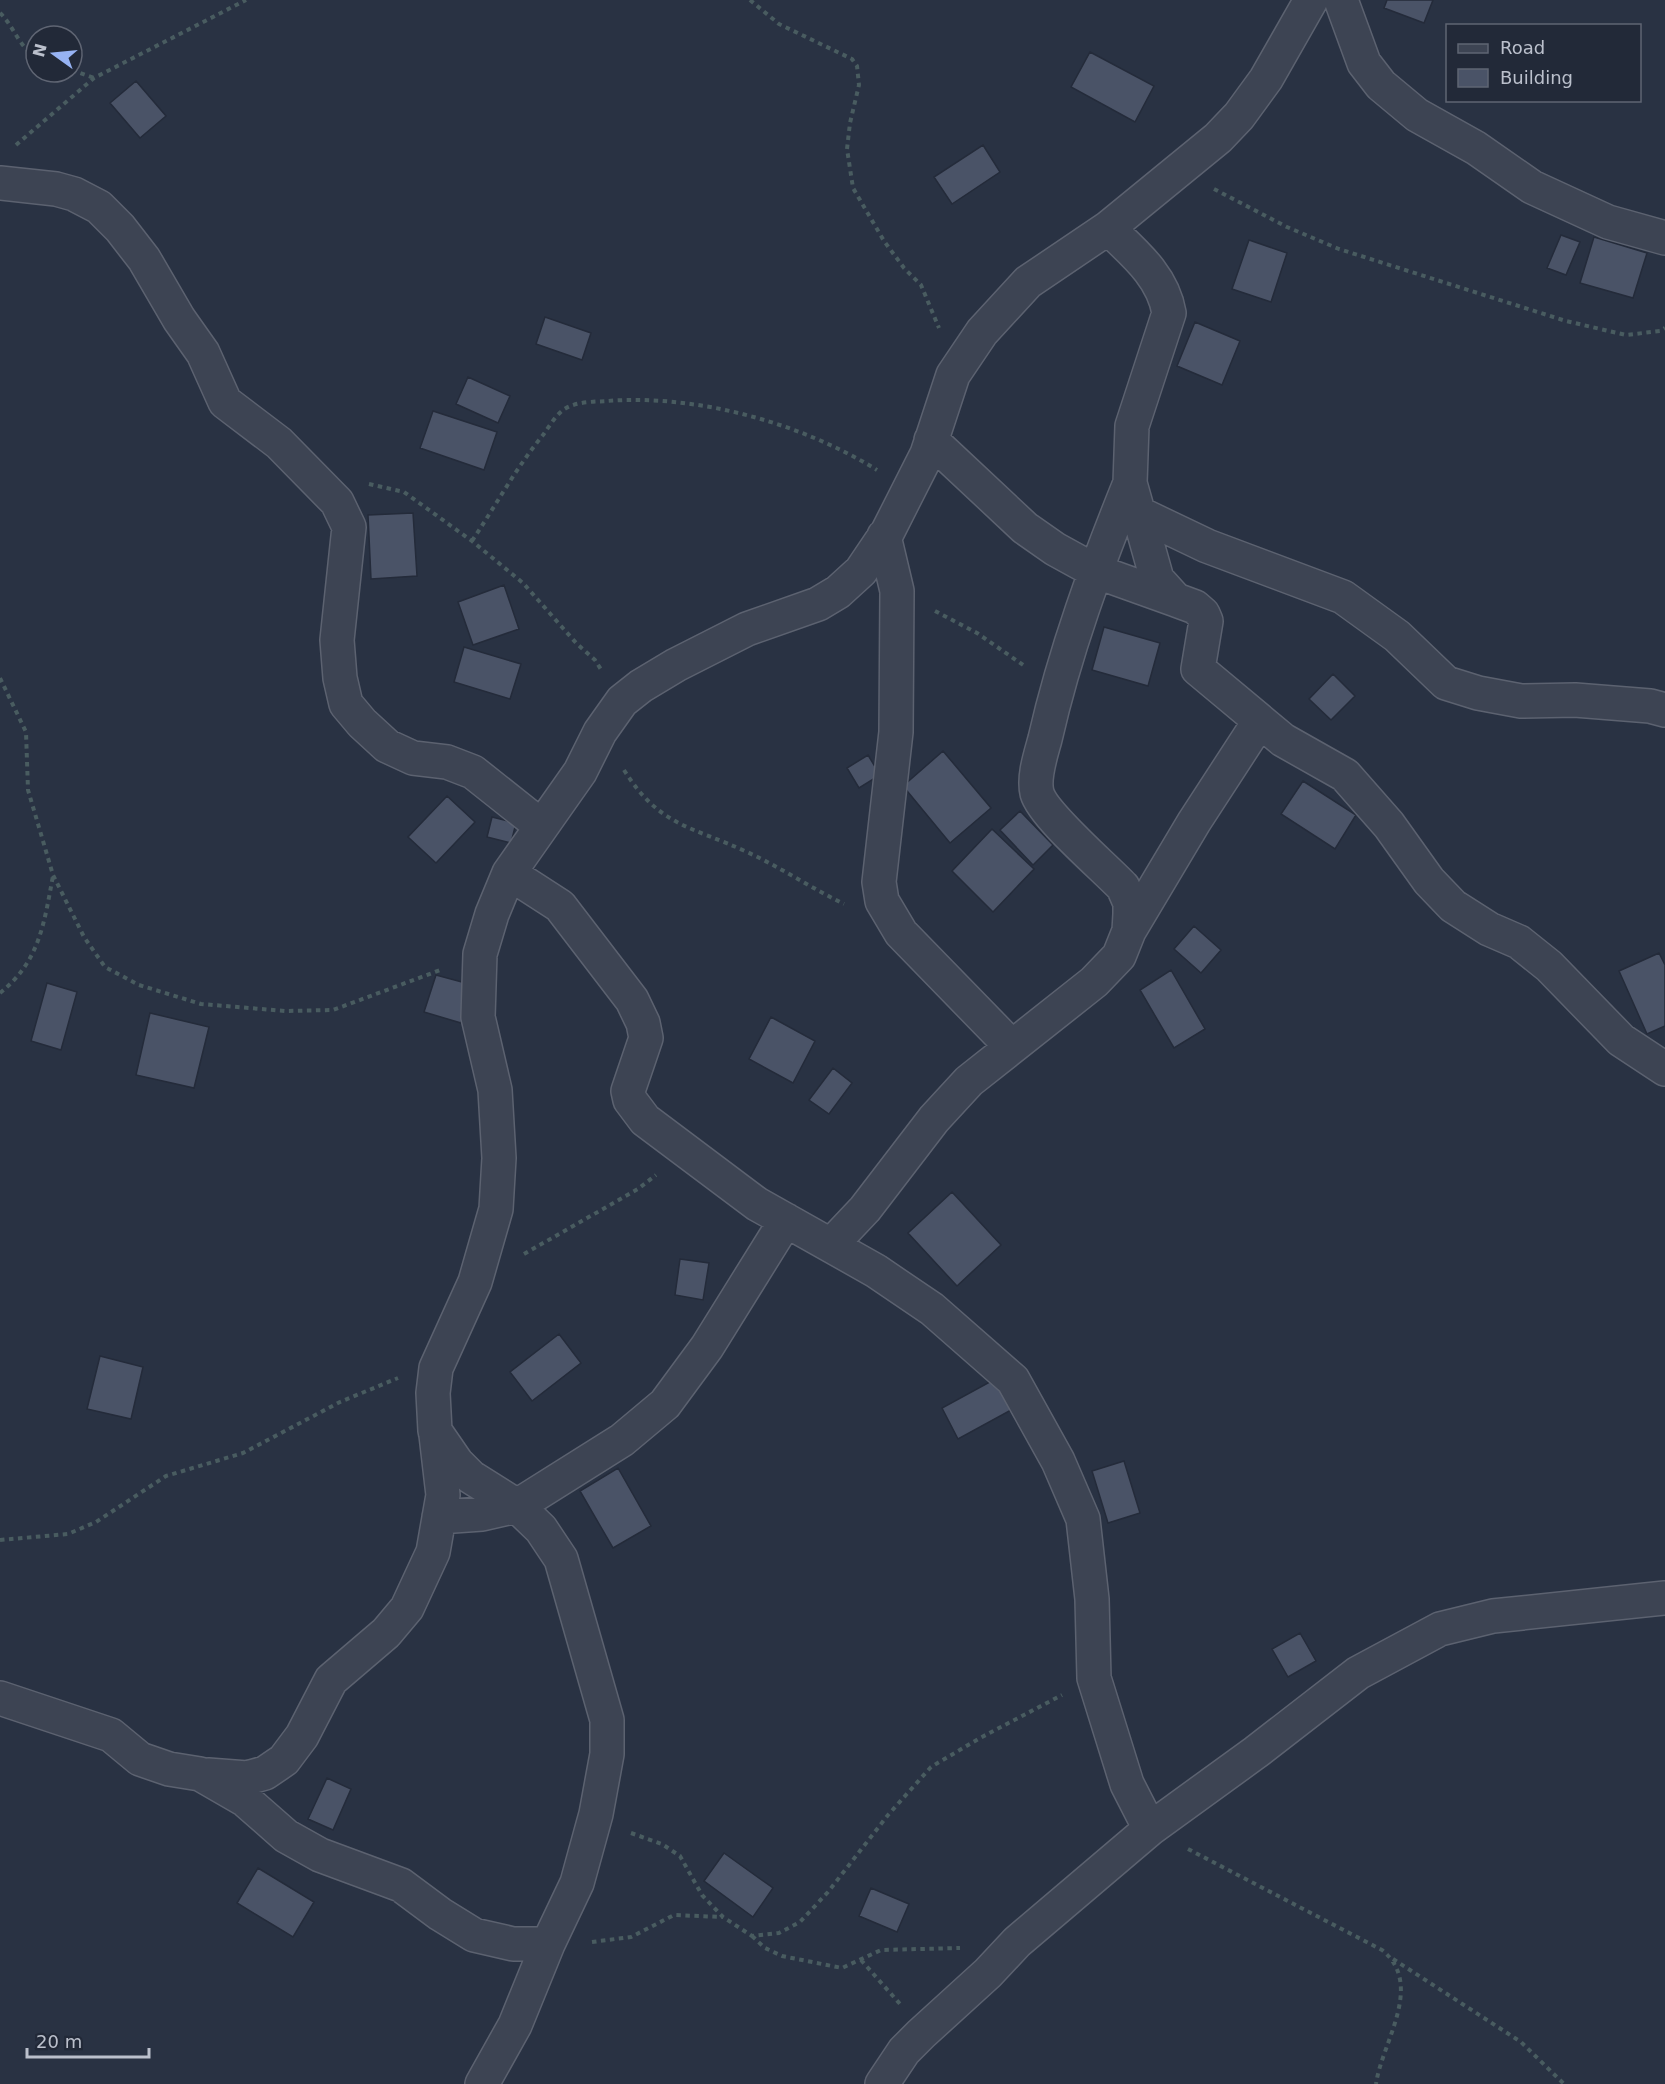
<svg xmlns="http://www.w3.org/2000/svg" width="1665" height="2084" font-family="'DejaVu Sans',sans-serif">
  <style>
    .building { fill: #4a5367; stroke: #242b3a; stroke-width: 1.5 }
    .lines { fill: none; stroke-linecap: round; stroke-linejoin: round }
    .minor-casing { stroke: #5c6270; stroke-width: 36 }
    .path { stroke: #495c60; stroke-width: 4; stroke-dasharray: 4.5 4.5; stroke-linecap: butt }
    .minor { stroke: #3d4453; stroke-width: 33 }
  </style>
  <rect width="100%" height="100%" fill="#293243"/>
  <path class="building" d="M1387 0H1433L1424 23 1384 8Z
    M1090 52 1154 86 1135 122 1071 87Z
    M136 81 166 116 140 138 110 103Z
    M983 145 1000 172 952 204 934 177Z
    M1561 235 1580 242 1566 275 1547 268Z
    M1594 237 1647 253 1633 298 1580 283Z
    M1249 240 1287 253 1271 302 1232 289Z
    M545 317 591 333 582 360 536 344Z
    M1195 322 1240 341 1222 385 1177 366Z
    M468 377 510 396 498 423 456 404Z
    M433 411 497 432 484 470 420 448Z
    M413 513 417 576 371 579 368 515Z
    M504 585 519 629 473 645 458 602Z
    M1104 627 1160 643 1148 686 1092 670Z
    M464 647 521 664 510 699 454 682Z
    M1333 674 1355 696 1331 720 1309 699Z
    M943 751 991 808 950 843 903 786Z
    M868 755 880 775 859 788 847 768Z
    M1303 781 1356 815 1335 849 1281 814Z
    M447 796 475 822 436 863 408 837Z
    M1020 811 1053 845 1033 865 1000 830Z
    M492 817 516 823 511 843 487 837Z
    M992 829 1034 869 993 912 952 871Z
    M1194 926 1221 950 1201 973 1174 949Z
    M1659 953 1665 965V1026L1647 1034 1619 971Z
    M1171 970 1205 1029 1174 1048 1140 990Z
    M436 975 473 985 461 1023 424 1012Z
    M47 983 77 992 61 1050 31 1041Z
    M150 1013 209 1027 194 1088 136 1075Z
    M771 1017 815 1041 793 1083 749 1059Z
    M833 1068 852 1083 829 1114 809 1100Z
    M952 1192 1001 1245 957 1286 908 1233Z
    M680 1259 709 1263 703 1300 675 1295Z
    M559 1334 581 1363 532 1401 510 1372Z
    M100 1356 143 1367 131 1419 87 1409Z
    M997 1378 1013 1409 958 1439 942 1408Z
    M1124 1461 1140 1513 1108 1523 1092 1471Z
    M618 1468 651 1526 613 1548 580 1491Z
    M1300 1633 1316 1661 1288 1677 1272 1649Z
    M327 1778 351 1789 333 1830 308 1819Z
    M724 1853 773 1888 753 1917 704 1881Z
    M258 1868 314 1902 293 1937 237 1903Z
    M871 1888 909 1904 897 1932 859 1916Z"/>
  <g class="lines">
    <g class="minor-casing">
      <path id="minor" d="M1341 0 1364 63 1381 85 1417 115 1476 148 1532 187 1608 222 1665 238
        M0 183 56 189 74 194 99 207 120 228 144 259 179 319 203 353 225 402 279 443 337 502 349 527 337 640 340 678 346 704 362 723 387 746 413 758 447 762 473 772 541 826
        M1108 228C1133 252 1163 276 1169 313L1132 426 1130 483 1157 579 1176 600 1195 607 1203 614 1206 621 1198 669 1283 740 1345 775 1389 825 1429 881 1453 906 1489 929 1519 942 1549 966 1621 1040 1665 1069
        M931 440 1025 528 1055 549 1095 571 1176 600
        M1138 513 1207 546 1343 597 1397 636 1446 683 1478 693 1521 701 1575 700 1650 706 1665 710
        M884 536 897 591 896 732 879 882 882 901 901 933 1011 1046
        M509 873 560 906 632 1000 643 1023 646 1038 628 1091 630 1100 645 1120 757 1204 876 1271 932 1309 1013 1380 1058 1461 1083 1519 1092 1599 1094 1678 1127 1784 1150 1829
        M1129 931 1194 822 1259 722
        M831 1245 865 1209 934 1119 969 1081 1094 982 1119 956 1129 931 1130 914V903L1123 887C1104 867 1043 815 1037 793 1033 777 1041 754 1045 739 1065 651 1096 567 1130 483
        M439 1517 482 1514 517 1506 622 1440 665 1404 707 1347 786 1220
        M0 1698 111 1735 140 1759 169 1769 200 1774 245 1800 286 1836 320 1855 401 1885 440 1914 474 1935 513 1944H548
        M208 1775 247 1778 265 1773 284 1760 302 1736 331 1680 386 1633 407 1608 433 1552 443 1495 436 1435
        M482 2084 515 2025 548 1944 577 1883 596 1814 607 1754V1720L561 1559 541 1529 517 1506 471 1477 457 1463 435 1431 433 1393 436 1368 475 1282 496 1209 499 1158 495 1090 478 1017 480 954 492 914 509 873 580 772 600 732 622 701 641 686 676 665 747 629 818 604 838 592 861 571 888 531 927 454 953 375 982 332 1028 282 1108 228 1218 138 1239 116 1266 79 1311 0
        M882 2084 904 2051 921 2034 988 1973 1017 1942 1150 1829 1256 1752 1358 1673 1440 1629 1493 1616 1665 1598"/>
    </g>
    <path class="path" d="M750 0 779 24 852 59 857 66 859 85 850 123 847 149 853 188 884 241 904 268 921 285 939 328
      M0 13C14 26 19 48 36 56
      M72 70 94 78
      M16 145 94 78 246 0
      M1214 189 1287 227 1339 249 1566 321 1626 335 1660 331 1665 328
      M369 484 404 492 472 541 523 583 577 644 595 660 602 671
      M472 541C496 505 516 468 543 435 549 427 555 416 563 410 576 401 593 402 607 401 697 394 801 423 877 470
      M935 611 977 633 1026 667
      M0 678 26 732 28 790 53 875 84 937 105 967 139 985 201 1004 285 1011 333 1010 443 969
      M624 770C660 827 691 826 747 852 780 867 811 888 844 904
      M0 993C40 961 44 923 53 876
      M524 1254 638 1189 656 1175
      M0 1540 68 1534 96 1522 166 1476 243 1453 340 1402 398 1378
      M631 1833 662 1844 680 1856 702 1895 723 1917 752 1936 779 1933 800 1922 828 1892 888 1815 931 1767 980 1738 1062 1695
      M1188 1849 1382 1950C1425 1985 1382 2042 1376 2084
      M752 1936 765 1948 782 1956 842 1968 881 1950 960 1948
      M592 1942 631 1937 674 1915 723 1917
      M1393 1959 1521 2042 1564 2084
      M861 1960 900 2004"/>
    <use href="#minor" class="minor"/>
  </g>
  <rect x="1446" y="24" width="195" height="78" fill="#222938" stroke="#5f6573" stroke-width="1.5"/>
  <rect x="1458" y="44" width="30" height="9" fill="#3d4453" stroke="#5f6573" stroke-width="1.5"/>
  <text x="1500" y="54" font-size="18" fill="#bbc0cc">Road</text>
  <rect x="1458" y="69" width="30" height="18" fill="#4a5367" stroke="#5f6573" stroke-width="1.5"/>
  <text x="1500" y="84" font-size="18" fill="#bbc0cc">Building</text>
  <g transform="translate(54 54) rotate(285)"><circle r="28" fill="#222938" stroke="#5f6573" stroke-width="1.5"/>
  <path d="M0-4.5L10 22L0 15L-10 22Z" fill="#97b3f4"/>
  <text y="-9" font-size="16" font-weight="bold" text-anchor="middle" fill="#bbc0cc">N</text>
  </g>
  <path d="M27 2048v9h122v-9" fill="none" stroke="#bbc0cc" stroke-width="3"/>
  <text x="36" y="2048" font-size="18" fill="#bbc0cc" stroke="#222938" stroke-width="4.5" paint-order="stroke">20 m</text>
</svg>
